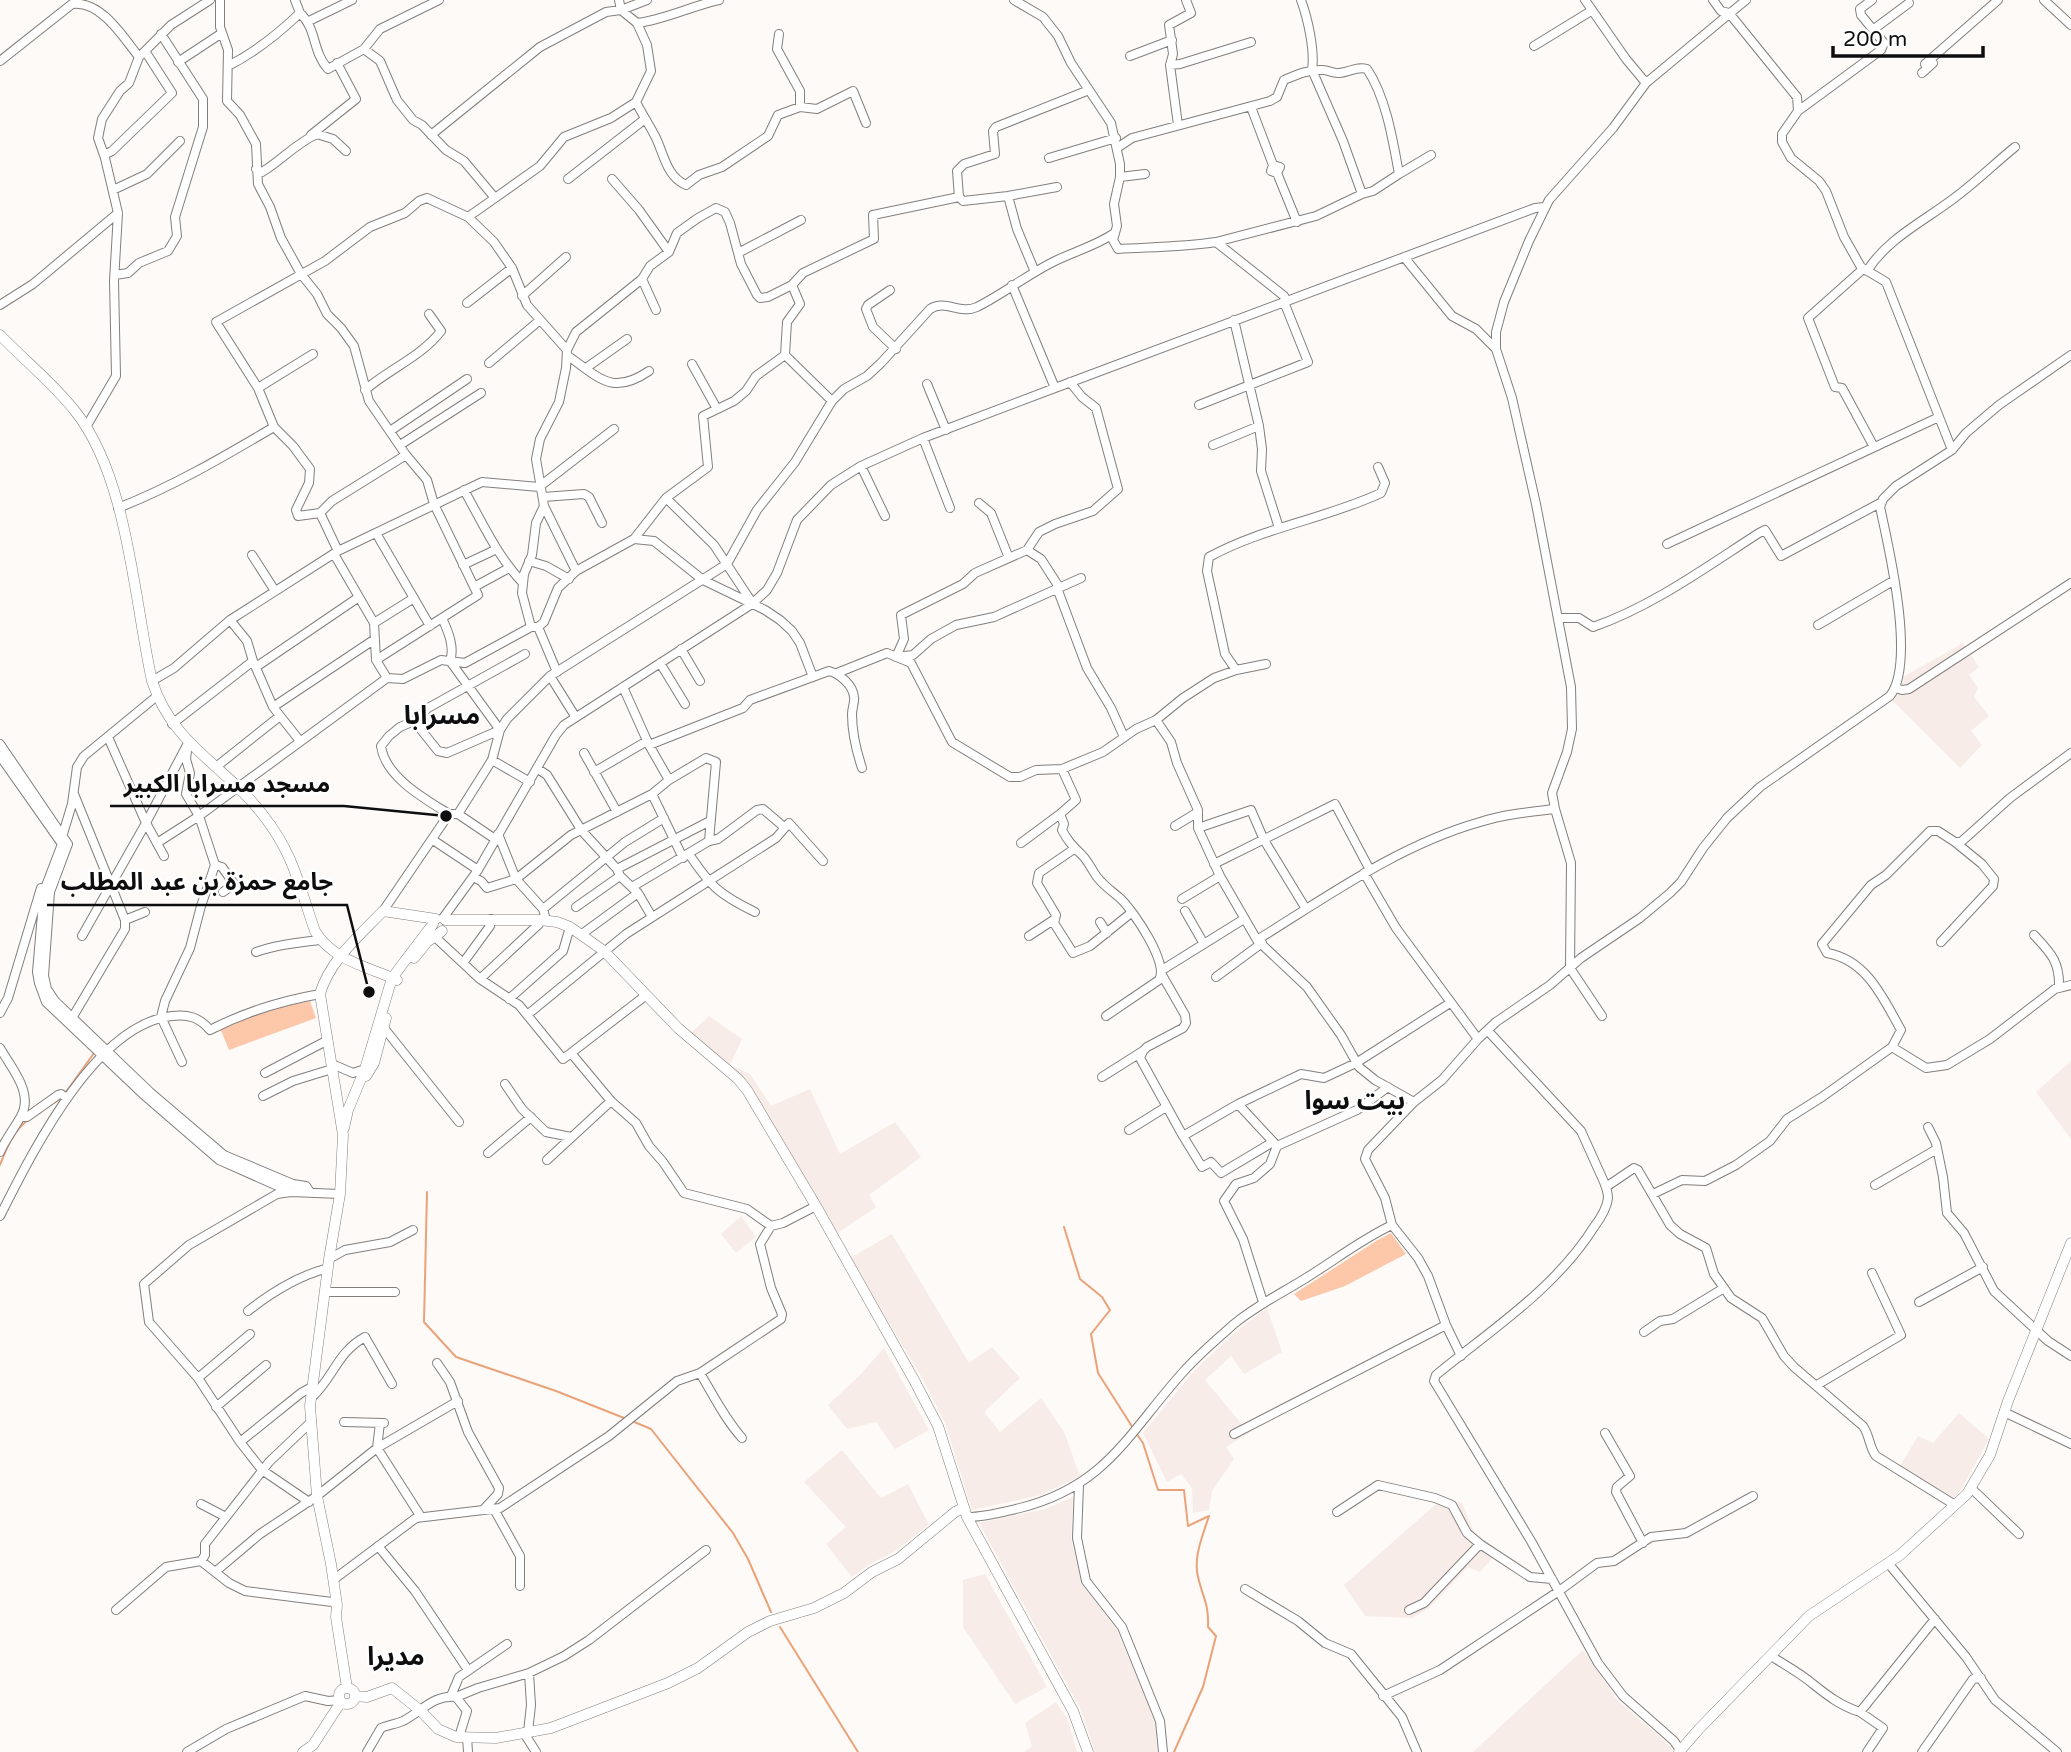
<svg xmlns="http://www.w3.org/2000/svg" width="2071" height="1752" font-family="'Varela Round','Noto Sans Arabic',sans-serif">
  <style>
    .built { fill: #f7ece7 }
    .green { fill: #fdc8aa }
    .lines { fill: none; stroke-linecap: round; stroke-linejoin: round }
    .stream { stroke: #eaa279; stroke-width: 2 }
    .minor-casing { stroke: #827f7d; stroke-width: 10 }
    .major-casing { stroke: #827f7d; stroke-width: 11 }
    .minor { stroke: #fff; stroke-width: 8 }
    .major { stroke: #fff; stroke-width: 10 }
    .labels { text-anchor: middle; dominant-baseline: central; stroke-width: 5; stroke-linejoin: round; paint-order: stroke }
    .quarter-label { font-size: 26px; font-weight: bold; fill: #0f0e0e; stroke: #fff }
    .leader { fill: none; stroke: #0f0e0e; stroke-width: 2.5 }
    .callout-dot { fill: #0f0e0e; stroke: #fff; stroke-width: 2.5 }
    .callout-label { font-size: 24px; text-anchor: middle; font-weight: bold; fill: #0f0e0e; stroke: #fff; stroke-width: 5; stroke-linejoin: round; paint-order: stroke }
  </style>
  <rect width="100%" height="100%" fill="#fdfaf8"/>
  <path class="built" d="M1963 643 1979 667 1969 675 1978 688 1974 697 1989 716 1971 731 1982 745 1960 768 1893 701 1901 690 1903 677Z
    M709 1016 742 1039 730 1065 750 1074 771 1106 810 1089 840 1154 895 1122 921 1157 869 1195 876 1207 836 1234 745 1083 690 1034Z
    M2071 1061V1139L2036 1092Z
    M741 1216 756 1237 736 1253 721 1234Z
    M892 1234 969 1363 992 1347 1020 1378 984 1412 1000 1432 1041 1398 1064 1432 1080 1476 1041 1495 972 1510 945 1423 921 1376 850 1258Z
    M1267 1308 1282 1352 1244 1374 1231 1356 1205 1380 1249 1433 1226 1447 1234 1459 1212 1491 1209 1510 1193 1513 1192 1488 1181 1474 1167 1482 1143 1433 1195 1370 1239 1329Z
    M884 1348 929 1430 895 1449 876 1422 847 1429 828 1405 860 1375Z
    M1959 1413 1989 1439 1961 1490 1954 1498 1900 1466 1918 1436 1933 1443Z
    M842 1450 881 1498 908 1484 929 1525 894 1552 868 1565 852 1577 826 1544 846 1527 804 1482Z
    M1073 1497 1071 1538 1081 1583 1117 1630 1155 1722 1157 1752H1095L1080 1708 979 1523 1045 1509Z
    M1444 1497 1462 1503 1474 1531 1498 1552 1480 1572 1468 1567 1428 1609 1412 1618 1365 1616 1344 1585Z
    M985 1574 1047 1687 1015 1704 963 1627V1580Z
    M1583 1650 1618 1701 1669 1745 1672 1750 1671 1752H1473Z
    M1056 1702 1067 1718 1077 1752H1024L1032 1746 1025 1723Z"/>
  <path class="green" d="M310 1001 316 1018 229 1050 220 1028C249 1015 279 1007 310 1001Z
    M1391 1233 1406 1254 1345 1286 1301 1301 1294 1294 1376 1241Z"/>
  <g class="lines">
    <path class="stream" d="M66 1092 94 1053
      M47 1107 60 1099
      M0 1165C6 1149 14 1130 28 1120
      M427 1192 424 1322 456 1357 556 1391 624 1418
      M1064 1227 1080 1279 1102 1297 1110 1310 1091 1334 1098 1373 1133 1428
      M632 1421 651 1429 733 1533 748 1559 771 1612
      M1136 1433 1143 1443 1158 1490H1184L1188 1526 1209 1516C1203 1535 1193 1557 1198 1577 1203 1598 1209 1604 1208 1627L1216 1636 1203 1687 1174 1752
      M780 1627 858 1752"/>
    <g class="minor-casing">
      <path id="minor" d="M220 0V27L228 50 227 101 240 115 256 144 258 184 270 207 281 238 301 274 317 294 327 314 341 328 354 346 369 401 406 455 332 501 320 513
        M619 0 621 10 637 23 647 45 651 71 636 102C642 114 650 126 656 138 664 155 667 177 686 185L699 175 722 167 768 136 778 115 800 107 817 109 853 91 866 123
        M1014 0 1043 17 1058 36 1071 63 1111 123 1120 164V177L1114 204 1117 226 1113 240 1118 249C1151 247 1183 247 1216 242L1284 296 1287 301
        M1301 0C1308 19 1315 51 1312 70L1343 141 1362 194
        M1585 0 1626 59 1646 83
        M1713 0 1721 11 1729 13 1797 97 1798 111 1782 134V142L1791 158 1819 181 1826 191 1844 237 1861 267 1886 282 1952 450
        M2044 0 2071 25
        M300 13C317 29 312 51 328 69L364 49 380 29 439 0
        M309 21 352 0
        M637 23C664 20 691 6 719 0
        M1874 29 1909 3
        M779 34 777 49 800 91V107
        M1534 46 1591 11
        M364 49 380 61 397 100 413 120 422 125 446 150 464 161 495 198 468 217 494 242 512 268 527 305 567 350 566 368 559 402 540 439 536 459 544 506 536 523 532 555 524 574 522 593 531 627
        M1130 56 1172 40
        M0 61 72 4C101 0 123 37 139 57
        M178 62 222 33
        M1925 64 1998 0
        M1170 65 1180 64 1251 42
        M228 66C254 53 279 33 300 13L295 0
        M1922 73 1933 63
        M1251 107 1273 165
        M1798 111 1881 50 1884 43 1861 15 1860 9 1872 0
        M1178 125 1170 65 1173 54 1169 25 1191 13 1186 0
        M311 135 356 99 337 63
        M431 135 540 47 606 12 621 10 647 0
        M1117 148 1132 138 1270 101 1277 97 1284 80C1296 75 1309 69 1323 70 1328 70 1334 74 1339 73 1350 72 1357 66 1367 69 1386 97 1393 141 1399 174L1373 191 1362 194 1316 216 1216 242
        M104 155 112 151 172 93 145 51
        M1049 158 1116 138
        M256 169 262 172C281 161 296 143 317 134L333 139 346 151
        M1277 173 1271 171 1273 165 1280 167 1277 173 1297 222
        M1399 174 1431 155
        M1120 177 1145 174
        M568 179 645 119
        M612 179 639 210 669 252
        M113 190 147 174 180 141
        M1008 196 1017 229 1035 272
        M959 197 963 201 1008 196 1057 187
        M495 198 540 166 564 137 611 118 636 102
        M738 253 801 220
        M1404 257 1452 316 1476 329 1496 349
        M1863 269 1808 318 1835 387 1842 388 1874 447
        M1867 271C1887 239 1924 221 1953 199 1975 183 1994 164 2015 147
        M115 275 128 273 139 263 168 251 177 236 175 217 203 127V99L161 34
        M642 279 656 310
        M1012 285 1055 388
        M890 290 868 305 866 309 873 327 896 349
        M522 296 566 257
        M467 303 512 268
        M0 305 33 284 118 213
        M1234 320 1259 426 1262 449 1261 471 1279 528
        M567 350 576 332 642 279 650 266 669 252 677 233 698 218 716 208 725 212 730 223 741 264 757 295 760 298 768 297 792 285 803 273 874 239 873 215 959 197 957 171 964 164 995 154 993 131 996 127 1089 90
        M785 355 832 401
        M568 356C600 378 612 396 649 371
        M489 363 540 320
        M692 364 717 409
        M586 368 627 339
        M1070 382 1082 397 1096 408 1118 489 1093 511 1055 524 1039 532 1027 550 975 573 963 584 901 615 904 639 896 657 913 655 931 639 956 625 994 617 1081 578
        M927 384 946 430
        M258 388 313 354
        M365 390C389 369 421 357 441 331L429 314
        M1199 405 1308 362 1284 302
        M86 427 116 376 114 281 118 213 105 158 98 138 102 119 120 91 129 83 139 57 171 25 210 0
        M390 431 467 379
        M923 438 950 508
        M400 445 481 393
        M1213 445 1259 426
        M861 466 885 516
        M464 490C482 522 497 556 523 583
        M543 497 584 494 589 497 602 523
        M666 498 714 545 751 601
        M979 503 991 513 1009 558
        M544 506 576 571
        M118 508C174 486 223 457 274 427
        M376 533 430 626
        M634 539 666 498 708 467 703 416 734 401 746 391 756 376 785 355 787 322 800 304 792 285
        M1667 544 1939 417
        M1027 550 1041 559 1059 587
        M338 551 320 513 298 516 296 510 309 483 310 469 293 446 274 427 258 388 216 322 325 261 370 227 405 213 419 201 427 198 468 217
        M334 554 374 623 376 660 387 678
        M252 555 275 591
        M529 561 546 566 569 579
        M463 565 497 549
        M474 587 509 568
        M1057 588 1087 668 1111 708 1124 737
        M1558 618H1579L1593 627C1653 606 1706 567 1759 533L1765 530 1781 556 1882 502
        M230 620 247 641 253 661 273 707 300 741
        M374 623 414 598
        M1818 625 1893 581
        M538 627 557 672
        M681 649 700 681
        M376 660 478 595 434 504 427 480 406 455
        M660 663 685 704
        M256 667 359 597
        M1236 670 1225 654 1207 571 1209 557C1264 527 1325 519 1381 493L1385 483 1378 467
        M837 673 887 653 911 663 952 742 1010 777H1020L1036 770 1062 769 1103 752 1136 729 1156 720 1183 698 1214 678 1236 670 1266 664
        M550 676 575 716
        M152 681 174 668 230 620 338 551 482 482 539 487 614 429
        M623 687 649 745 669 780
        M1896 688 1902 690 1909 689 2071 583
        M273 707 375 639
        M1156 720 1171 742 1177 763 1198 810V828L1220 876 1257 940 1307 987 1341 1035 1359 1067 1375 1080 1414 1102
        M414 721 438 751 447 753 500 730 450 661C455 647 448 631 442 618
        M172 724 253 661
        M108 737 146 823 164 856
        M0 744 68 844 50 892 44 976 47 989 55 1001 150 1092 224 1155 293 1184 306 1186 310 1192
        M649 745 743 708 750 700 829 671C840 674 853 685 854 697 855 702 852 708 852 714 852 733 856 750 862 768
        M584 753 617 812
        M0 756 62 844 44 891 37 972 39 983 46 1002 145 1096 219 1160 291 1192
        M492 760 530 782
        M216 767 280 716
        M538 769 547 775 582 831 617 869 620 876 638 893 652 917
        M1062 769 1076 800 1060 814 1064 824 1062 830C1069 843 1072 845 1082 855 1088 861 1092 870 1097 877 1104 886 1113 892 1121 899 1134 912 1169 963 1159 980L1106 1016
        M594 772 647 741
        M652 794 683 858
        M449 814C425 799 385 777 381 746L389 736 400 727 414 721 428 708 525 654
        M458 814 495 839
        M1175 826 1198 812
        M1198 828 1251 810 1264 840 1306 909
        M498 834 516 879 543 909 546 920
        M62 837 72 804 77 767 84 756 157 696
        M433 840 478 870
        M709 841 718 839 757 810 763 809 784 827
        M157 843 199 816 387 678 403 679 441 660 465 663 531 627H538L544 622 558 588 576 571 634 539 654 541 703 580 765 610 780 620 792 631 800 643 813 677
        M1021 843 1060 814
        M1074 849 1039 873 1037 883 1056 915 1054 923 1073 953 1090 946 1131 913
        M689 854C711 887 720 895 755 912
        M1214 864 1335 804 1370 870
        M215 865 222 867 234 884 242 887
        M617 869 710 821
        M1364 873 1396 928 1478 1039
        M473 877 481 881 487 888 516 879 571 835 652 794 669 780 706 758 716 762 709 841 632 887
        M223 892 234 884
        M1182 899 1220 876
        M576 907 620 876
        M543 909 625 842 664 818
        M383 911 449 814H458L492 760 500 730 507 719 550 676 727 564 757 510 795 462 832 401 844 389 867 376 881 363 930 309C946 299 959 315 977 307 1003 294 1027 275 1053 262 1073 252 1095 246 1113 234
        M1185 911 1204 944
        M443 918 478 870 556 735 564 725 752 604 767 590 777 573 797 520 831 485 861 466 923 438 1055 388 1535 208 1544 207
        M125 920 145 912
        M1100 922 1107 933
        M582 934 638 893
        M2034 935C2051 953 2060 962 2059 988
        M82 936 146 823 188 743 186 759 190 773 186 794 199 816 215 865 201 906 190 948 165 1001 161 1017 182 1062
        M434 936 480 979 519 1005 563 1059 571 1053
        M1029 936 1055 919
        M1257 940C1328 896 1399 845 1480 822 1505 814 1530 812 1555 809
        M1941 942 1993 886 1994 879 1982 864 1955 842
        M256 952C276 945 299 942 321 940
        M463 963 490 926 491 919
        M1162 970 1244 919
        M1162 975 1185 1015 1186 1023 1183 1028 1147 1047 1143 1051 1140 1058 1183 1136 1238 1104 1277 1146 1357 1110 1388 1087
        M1216 977 1262 943
        M480 979 539 924 540 920
        M645 996 571 1053 611 1101 636 1123 649 1146 663 1162 684 1193 747 1209 771 1226
        M509 999 563 951 570 927
        M0 1013 8 998 41 888
        M527 1015 626 934 776 838 789 823 823 861
        M1602 1016 1570 968 1571 863 1555 809 1552 793 1567 752 1572 729 1571 687 1536 504 1512 398 1496 349V332L1504 302 1529 241 1549 200 1613 128 1646 83 1746 0
        M72 1018 125 929V920L74 794
        M384 1028 459 1122
        M1488 1031 1581 1131 1604 1182C1606 1187 1608 1192 1608 1198 1607 1208 1600 1219 1594 1227 1555 1289 1492 1329 1436 1375L1434 1381 1531 1541 1598 1663 1623 1696 1674 1741 1680 1750
        M1892 1047 1901 1030C1883 998 1867 960 1827 953L1822 944 1871 885 1886 875 1930 831H1938L1955 842H1961L2010 798 2071 753
        M0 1048C12 1069 35 1094 20 1118 13 1130 5 1140 0 1152
        M332 1064 353 1073 365 1069
        M265 1073 328 1040
        M1102 1077 1143 1051
        M505 1084 522 1109 546 1132 571 1137
        M263 1096 293 1081 332 1069
        M1238 1104 1301 1074 1324 1078 1356 1063 1450 1003
        M21 1117H27L58 1095 61 1094 67 1098
        M1928 1127 1936 1143 1943 1177 1947 1213 1964 1233 1994 1291 2048 1341 2071 1356
        M1129 1130 1166 1107
        M1183 1136 1202 1167 1211 1162 1221 1173 1273 1142
        M488 1153 531 1117
        M547 1160 611 1101
        M1875 1185 1937 1149
        M1606 1187 1634 1168 1638 1170 1670 1225 1680 1234 1706 1248 1714 1274 1731 1298 1762 1318 1784 1356 1794 1367 1863 1426C1870 1436 1869 1447 1876 1456L1955 1505
        M1653 1194 1682 1180 1705 1181 1736 1165 1770 1141 1787 1119 1822 1097 1892 1047 1926 1068 1947 1065 1990 1039 2055 989 2071 985
        M0 1216C32 1153 95 1024 172 1016 188 1014 199 1017 210 1030 245 1012 280 1001 320 994
        M329 1259 345 1250 390 1242 413 1230
        M325 1292H395
        M1263 1302 1243 1239 1224 1201 1236 1184 1254 1178 1270 1164 1277 1146
        M1919 1302 1983 1267
        M248 1311C272 1292 298 1276 328 1268
        M1644 1332 1660 1321 1673 1319 1724 1288
        M1461 1356 1446 1325 1428 1276 1418 1258 1392 1225 1385 1198 1365 1159 1368 1150 1414 1102 1442 1080 1478 1039 1496 1022 1550 985 1581 958 1640 918 1670 893 1681 882 1703 848 1727 818 1760 787 1890 696C1916 662 1889 549 1880 507L1883 499 1896 486 1952 450 1966 433 1999 405 2071 355
        M437 1363 450 1382 468 1432 499 1488 498 1494 483 1510
        M700 1373C713 1395 725 1419 742 1438
        M198 1378 250 1334
        M1817 1385 1901 1335 1872 1273
        M311 1398C334 1378 336 1353 365 1337L392 1384
        M216 1407 266 1365
        M2004 1412 2071 1444
        M344 1422 384 1423
        M380 1423 377 1448 421 1517
        M1605 1433 1630 1476 1617 1487 1616 1492 1643 1543
        M1234 1434 1446 1325
        M240 1442 301 1393 312 1387
        M1079 1485 1077 1538 1086 1581 1122 1627 1160 1721 1163 1752
        M1971 1488 2019 1534
        M309 1502 262 1470 240 1442 198 1378 149 1322 144 1284 189 1245 277 1194 291 1192 340 1194
        M201 1504 226 1517
        M494 1509 520 1556V1586
        M1337 1512 1378 1485 1435 1498 1452 1505 1467 1533 1480 1544 1530 1577 1552 1579
        M967 1517C984 1517 1003 1512 1020 1508 1107 1486 1128 1433 1184 1371 1199 1354 1217 1339 1234 1324 1257 1305 1282 1293 1306 1278 1335 1260 1362 1239 1392 1225
        M378 1546 415 1591 468 1670
        M201 1561 229 1583 245 1591 332 1602 337 1605
        M1888 1563 1966 1657 1995 1700 2057 1752
        M215 1572 260 1534 317 1496 377 1448 458 1401
        M333 1580 416 1518 500 1508 609 1436 677 1381 700 1373 781 1319 782 1314 771 1288 760 1244 771 1226 783 1223 816 1206
        M1245 1589 1298 1621 1325 1643 1351 1654 1402 1717 1417 1752
        M116 1610 166 1567 201 1561 205 1555V1544L269 1462 311 1422
        M1409 1610 1424 1603 1480 1544
        M1771 1656C1785 1665 1800 1673 1813 1684 1828 1696 1841 1706 1860 1712L1935 1619
        M451 1696 459 1677 507 1644
        M1383 1696 1440 1670 1559 1591 1597 1563 1614 1561 1651 1537 1686 1533 1753 1496
        M456 1697 478 1688 529 1673 564 1656 589 1640 706 1550
        M1860 1712 1883 1728 1867 1752
        M528 1732 531 1705 529 1673
        M524 1733 536 1752
        M467 1737 468 1752
        M187 1752 226 1729 305 1696 328 1701 340 1700
        M367 1752 381 1728C388 1725 396 1724 403 1721 421 1712 434 1694 456 1697L467 1711 459 1737
        M1922 1752 1973 1679 1981 1678"/>
    </g>
    <g class="major-casing">
      <path id="major" d="M0 335C24 360 53 383 75 411 128 477 134 600 152 681 173 746 224 764 263 815 294 854 299 886 315 931 332 960 368 967 397 980
        M445 920H540L557 922 570 927 604 951 678 1028 738 1079 747 1090 816 1206 914 1380 938 1426 967 1517 1073 1711 1088 1752
        M414 958 427 942 442 931
        M366 1076 374 1063 386 1018
        M344 1128 348 1110 365 1069 392 978 433 924
        M339 1696a8 8 0 1 1 16 0a8 8 0 1 1-16 0Z
        M347 1688 336 1617 337 1605 331 1564 317 1496 310 1406 329 1259 340 1194 343 1135 320 994C329 961 360 935 383 911L436 919
        M355 1696 367 1697 392 1688 421 1711 438 1729 456 1737 496 1738 551 1728 668 1683 698 1668 748 1632 770 1621 814 1608 844 1593 872 1572 898 1559 955 1512 963 1508
        M303 1752 313 1745 341 1702
        M1679 1752 1699 1729 1809 1616 1900 1555 1967 1494 1990 1455 2008 1401 2071 1243"/>
    </g>
    <use href="#minor" class="minor"/>
    <use href="#major" class="major"/>
  </g>
  <g class="labels">
    <g class="quarter-label">
      <text x="442" y="715">مسرابا</text>
      <text x="1355" y="1100">بيت سوا</text>
      <text x="396" y="1656">مديرا</text>
    </g>
  </g>
  <path class="leader" d="M446 816L344 806H110M369 992L347 905H47"/>
  <g class="callout-dot">
    <circle cx="446" cy="816" r="7"/>
    <circle cx="369" cy="992" r="7"/>
  </g>
  <g class="callout-label">
    <text x="227" y="792">مسجد مسرابا الكبير</text>
    <text x="197" y="890">جامع حمزة بن عبد المطلب</text>
  </g>
  <path d="M1833 46v10h150v-10" fill="none" stroke="#0f0e0e" stroke-width="3.5"/>
  <text x="1843" y="46" font-size="21" fill="#0f0e0e" stroke="#ffffff" stroke-width="5" paint-order="stroke">200 m</text>
</svg>
